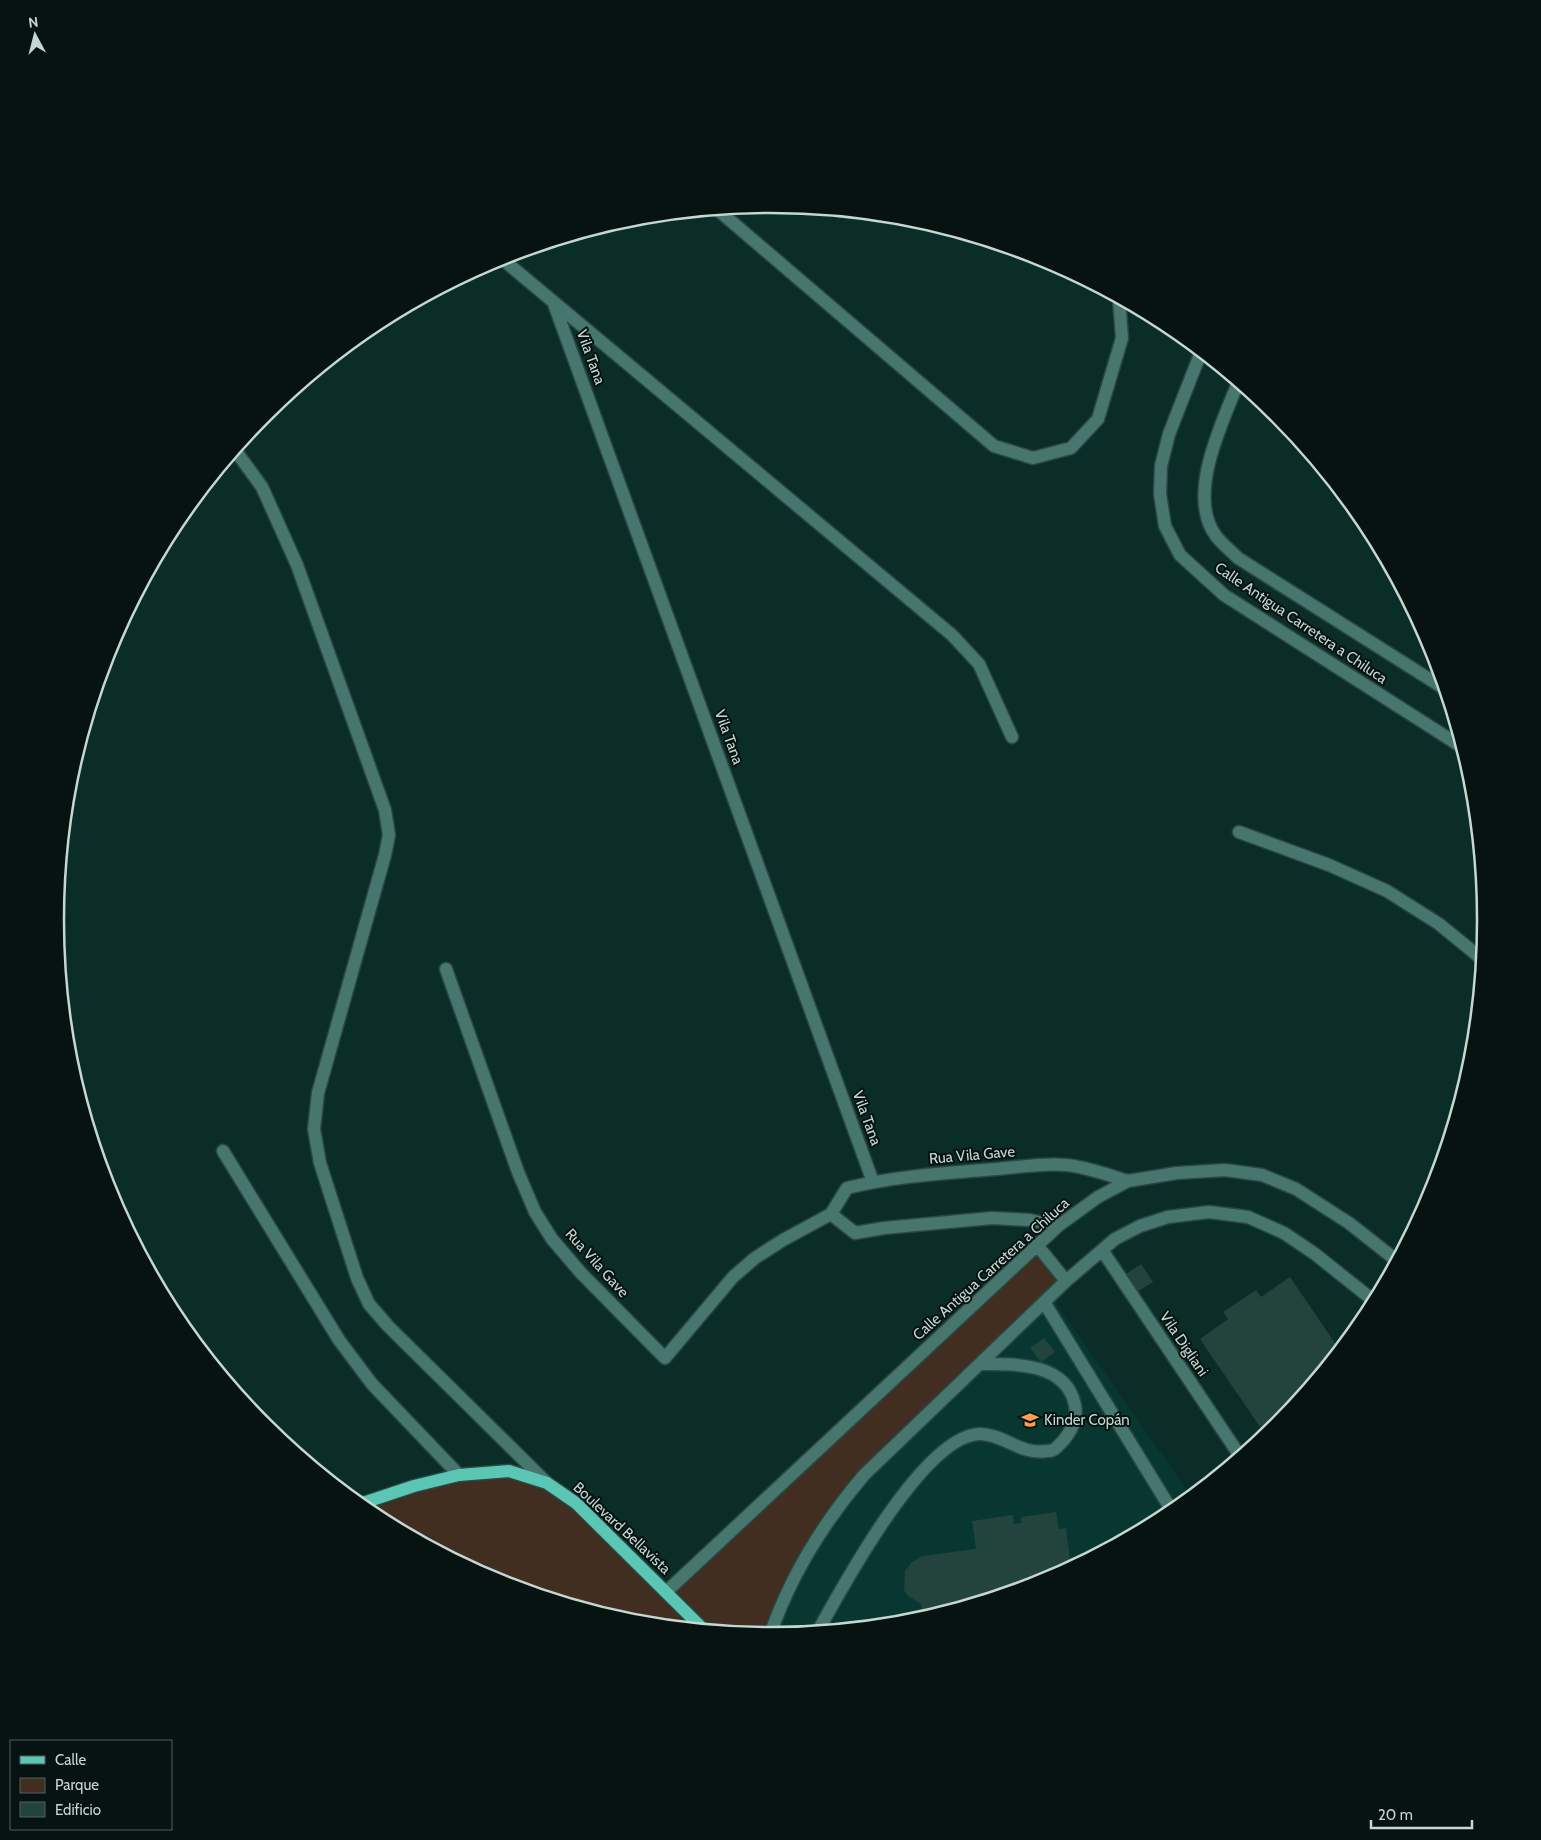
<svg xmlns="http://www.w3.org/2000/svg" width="1541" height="1840" font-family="Cabin,sans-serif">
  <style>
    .built { fill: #073730 }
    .green { fill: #422e20 }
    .building { fill: #23443d }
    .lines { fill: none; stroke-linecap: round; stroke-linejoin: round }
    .minor-casing { stroke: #294843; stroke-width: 15 }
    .major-casing { stroke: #294843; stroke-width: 15 }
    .minor { stroke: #46766d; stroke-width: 12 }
    .major { stroke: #5bc6b3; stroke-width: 12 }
    .labels { text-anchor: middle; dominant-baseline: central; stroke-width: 4; stroke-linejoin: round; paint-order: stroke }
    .street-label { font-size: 15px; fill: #c5d7d3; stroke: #061310 }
    .poi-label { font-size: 15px; fill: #c5d7d3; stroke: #061310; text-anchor: start }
    .rim { fill: none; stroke: #c5d7d3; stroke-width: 2.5 }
  </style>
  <rect width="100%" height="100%" fill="#0b2d28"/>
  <path class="built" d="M1051 1296 1191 1496 1168 1515 1044 1581 910 1622 770 1635 839 1503Z"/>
  <path class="green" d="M1035 1248 1064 1284 840 1503 771 1635 709 1629 669 1590Z
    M509 1471 547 1483 703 1629 631 1622 496 1581 373 1515 360 1504 414 1486Z"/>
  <path class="building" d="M1141 1264 1153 1282 1137 1292 1126 1274Z
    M1290 1277 1339 1349 1288 1412 1286 1410 1260 1427 1200 1339 1228 1319 1223 1312 1256 1290 1261 1297Z
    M1044 1338 1055 1352 1041 1362 1030 1348Z
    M1056 1512 1059 1529 1066 1528 1071 1567 1044 1581 923 1618 921 1604 908 1596 904 1590 905 1571 912 1562 922 1556 976 1549 972 1521 1013 1515 1014 1524 1022 1523 1021 1517Z
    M920 1618 910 1622 887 1624V1622Z"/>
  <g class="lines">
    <g class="minor-casing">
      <path id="minor" d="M718 210 994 446 1033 458 1071 448 1098 419 1122 338 1119 299
        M501 258 952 635 979 664 1012 737
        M554 304 873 1182
        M1201 352 1169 434 1161 466 1160 494 1165 526 1180 555 1224 595 1462 747
        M1238 383C1222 423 1186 496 1216 536 1222 544 1231 551 1238 558L1445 689
        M235 450 262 487 297 565 385 810 389 835 385 855 318 1093 314 1129 320 1163 357 1278 369 1304 388 1326 547 1483
        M1239 832 1329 865 1387 891 1439 924 1482 959
        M446 969 518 1172 535 1212 552 1239 581 1273 665 1358 733 1277 755 1258 783 1240 831 1214 847 1188C896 1176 947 1173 997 1169 1020 1167 1043 1163 1066 1165 1087 1167 1108 1175 1128 1181
        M223 1151 339 1340 372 1384 459 1475
        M831 1214 855 1233 884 1228 992 1218 1030 1220 1058 1226
        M1037 1245 1066 1281
        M1102 1250 1240 1456
        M1044 1302 1172 1511
        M666 1592 1058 1226 1098 1197 1128 1181 1177 1173 1225 1170 1262 1175 1296 1189 1349 1223 1396 1260
        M818 1631C843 1586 925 1433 981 1434 1005 1435 1021 1455 1046 1451 1050 1451 1053 1451 1056 1448 1068 1437 1078 1422 1075 1405 1066 1362 1014 1364 980 1364
        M770 1635C790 1577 824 1522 864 1475L1066 1281 1115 1239 1140 1226 1168 1217 1209 1212 1248 1217 1284 1233 1315 1254 1374 1301"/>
    </g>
    <g class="major-casing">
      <path id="major" d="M360 1504 414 1486 459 1475 509 1471 547 1483 576 1503 703 1629"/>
    </g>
    <use href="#minor" class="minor"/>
    <use href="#major" class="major"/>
  </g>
  <defs>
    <g id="school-bare" transform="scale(1.35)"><path d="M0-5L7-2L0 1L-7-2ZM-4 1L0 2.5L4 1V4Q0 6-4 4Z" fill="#fc9d53" stroke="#061310" stroke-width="2.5" paint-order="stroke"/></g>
  </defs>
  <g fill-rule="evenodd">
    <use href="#school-bare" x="1030" y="1420"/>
  </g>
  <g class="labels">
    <g class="street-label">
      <text transform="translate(591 357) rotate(70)">Vila Tana</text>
      <text transform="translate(1301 623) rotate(34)">Calle Antigua Carretera a Chiluca</text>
      <text transform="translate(729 737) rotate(70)">Vila Tana</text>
      <text transform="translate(867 1118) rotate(70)">Vila Tana</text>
      <text transform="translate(972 1155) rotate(-5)">Rua Vila Gave</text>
      <text transform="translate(597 1263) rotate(48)">Rua Vila Gave</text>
      <text transform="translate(991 1269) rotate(-42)">Calle Antigua Carretera a Chiluca</text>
      <text transform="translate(1184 1344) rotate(56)">Vila Digliani</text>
      <text transform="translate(622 1528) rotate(43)">Boulevard Bellavista</text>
    </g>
    <g class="poi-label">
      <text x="1044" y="1420">Kinder Copán</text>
    </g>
  </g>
  <path d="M0 0H1541V1840H0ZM770 213H771A706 706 0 0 1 1477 919V921A706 706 0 0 1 771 1627H770A706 706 0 0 1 64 921V919A706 706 0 0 1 770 213Z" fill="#061310" fill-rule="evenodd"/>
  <path class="rim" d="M770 213H771A706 706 0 0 1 1477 919V921A706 706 0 0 1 771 1627H770A706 706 0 0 1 64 921V919A706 706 0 0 1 770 213Z"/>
  <rect x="10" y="1740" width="162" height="90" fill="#061310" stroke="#52615e"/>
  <rect x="20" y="1756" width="25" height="8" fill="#5bc6b3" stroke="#52615e"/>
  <text x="55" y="1765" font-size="15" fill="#c5d7d3">Calle</text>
  <rect x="20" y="1778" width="25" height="15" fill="#422e20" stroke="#52615e"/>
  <text x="55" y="1790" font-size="15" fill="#c5d7d3">Parque</text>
  <rect x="20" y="1802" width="25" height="15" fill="#23443d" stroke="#52615e"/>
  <text x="55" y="1815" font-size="15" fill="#c5d7d3">Edificio</text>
  <g transform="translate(35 35) rotate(353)" stroke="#061310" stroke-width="4" paint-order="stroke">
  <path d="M0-4L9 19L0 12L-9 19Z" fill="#c5d7d3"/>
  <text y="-8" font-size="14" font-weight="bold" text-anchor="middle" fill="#c5d7d3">N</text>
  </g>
  <path d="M1371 1820v8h101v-8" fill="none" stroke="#c5d7d3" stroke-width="2.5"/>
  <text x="1378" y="1820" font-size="15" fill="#c5d7d3" stroke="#061310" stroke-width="4" paint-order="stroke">20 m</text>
</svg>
